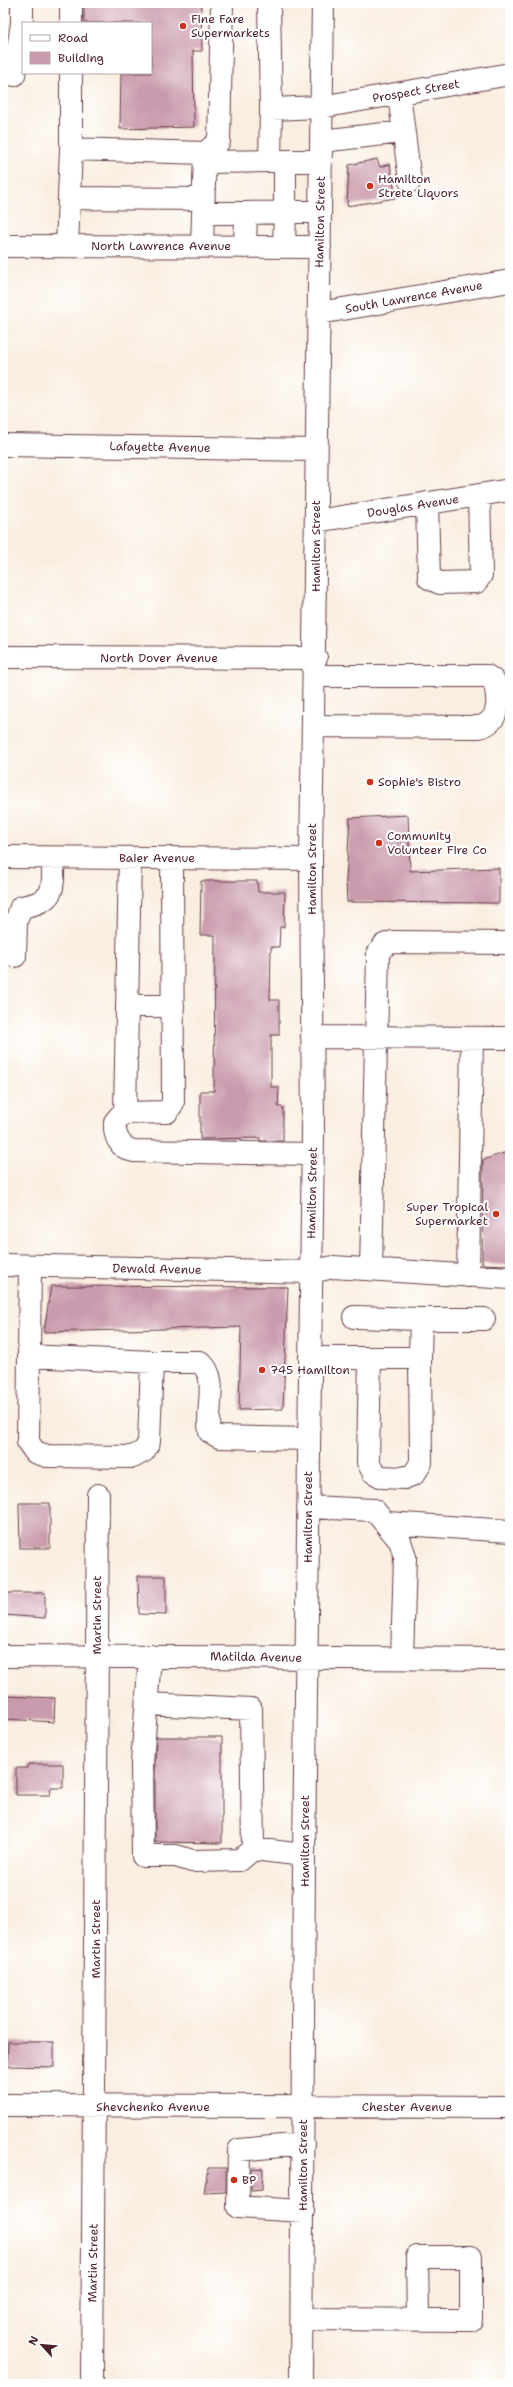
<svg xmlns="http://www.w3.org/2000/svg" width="513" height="2387" font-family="'Shantell Sans',sans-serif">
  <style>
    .building { fill: #ca9bae }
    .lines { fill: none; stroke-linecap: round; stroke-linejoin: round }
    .minor-casing { stroke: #643e46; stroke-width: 24 }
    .minor { stroke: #fff; stroke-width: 22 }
    .poi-dot { fill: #c8321e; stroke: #fff; stroke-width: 1.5 }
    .labels { text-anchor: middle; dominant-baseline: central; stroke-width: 4; stroke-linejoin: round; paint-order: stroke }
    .poi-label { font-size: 12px; fill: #4a1f2b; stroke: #fff; text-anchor: start }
    .street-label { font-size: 12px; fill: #4a1f2b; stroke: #fff }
  </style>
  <rect width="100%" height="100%" fill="#fff"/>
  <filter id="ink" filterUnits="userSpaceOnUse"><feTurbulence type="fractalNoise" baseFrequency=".025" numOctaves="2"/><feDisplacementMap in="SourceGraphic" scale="8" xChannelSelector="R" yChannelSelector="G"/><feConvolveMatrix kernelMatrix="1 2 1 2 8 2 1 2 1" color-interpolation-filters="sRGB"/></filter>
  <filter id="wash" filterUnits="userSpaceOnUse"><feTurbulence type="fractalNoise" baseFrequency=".012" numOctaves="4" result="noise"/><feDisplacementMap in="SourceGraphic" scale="16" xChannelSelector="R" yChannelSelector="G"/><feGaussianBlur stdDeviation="0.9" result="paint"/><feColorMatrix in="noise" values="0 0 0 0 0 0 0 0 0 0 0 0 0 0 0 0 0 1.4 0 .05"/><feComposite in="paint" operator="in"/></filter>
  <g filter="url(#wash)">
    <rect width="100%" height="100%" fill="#faeee0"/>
    <g id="blocks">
      <path class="building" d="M84 3H201L202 51H193L194 127 120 129 121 73H151V23H84Z
        M377 159 380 167 390 164 396 198 347 206 349 165Z
        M408 815 410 871 499 868V903L347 902 346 881 350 818Z
        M201 881H257L258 892H285L284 927H280L279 947H271L270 1000H279V1035H271V1087H279L278 1107H283V1141H260V1138L200 1139V1091H214L215 935H200Z
        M510 1151V1265L482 1264 483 1160Z
        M51 1286 288 1287 283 1409 239 1410 241 1327 44 1332Z
        M19 1503H50V1548H20Z
        M138 1576H166V1615L139 1614Z
        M3 1593H45V1618L3 1615Z
        M4 1696 55 1698 54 1722 5 1719Z
        M156 1737H222V1843L155 1842V1763Z
        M28 1764H63V1788H51L50 1795H16V1768H27Z
        M8 2042H54V2067L7 2066Z
        M208 2168H226V2192L204 2193Z
        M251 2168 263 2169 262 2190 251 2191Z"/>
    </g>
  </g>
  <g filter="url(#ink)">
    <use href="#blocks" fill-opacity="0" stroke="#643e46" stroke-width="1"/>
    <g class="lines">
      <g class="minor-casing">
        <path id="minor" d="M269 3 271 109 321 107 510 74
          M71 23V3
          M14 75 22 23V3
          M399 94 410 181
          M271 109 270 161H321
          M321 141 402 132
          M71 149V73
          M205 153 219 141 222 3
          M285 161V212H320
          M204 162 270 161
          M69 198 203 199
          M203 213H246
          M3 246 320 247
          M67 246 71 149 205 153 202 246
          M245 247 246 213 285 212 284 246
          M319 313 510 281
          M3 445 316 450
          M427 503 429 578 440 583 476 582 481 575 479 495
          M316 521 510 490
          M3 657 316 658
          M314 726 479 727C501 722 499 699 494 681L487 676H315
          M3 857 311 859
          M172 858 173 1103 167 1112 125 1113 120 1116 115 1122C114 1136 119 1148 134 1151L312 1154
          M15 956 16 922 21 907C57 901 53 889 53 858
          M127 1006H173
          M312 1037 510 1038
          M125 1113 130 858
          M3 1265 311 1272 333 1267 510 1278
          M30 1266 28 1442 35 1452 47 1456 133 1457 144 1451 149 1442 152 1362H200C220 1379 205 1408 210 1432L219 1437 309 1439
          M371 1269 378 954 384 945 393 942 510 943
          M468 1276 472 1038
          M354 1317 421 1319
          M29 1356 152 1362
          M310 1358H370L368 1462 373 1472 382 1477 404 1478 414 1474 421 1463 420 1358H370
          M420 1358 421 1319H484
          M309 1507 374 1510 400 1541 405 1557 402 1658
          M387 1523 510 1531
          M3 1656 510 1659
          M150 1656 142 1763 143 1856H176L192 1861 240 1860 253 1849 304 1855
          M147 1704 251 1709 253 1849
          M3 2105 510 2107
          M303 2211 238 2207 239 2150 303 2144
          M302 2319 471 2320V2257H417L418 2320
          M92 2384 98 1495
          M301 2384 304 1855 313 1132 311 859 323 3"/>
      </g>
      <use href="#minor" class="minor"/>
    </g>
  </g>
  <g class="poi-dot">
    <circle cx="183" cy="26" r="4"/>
    <circle cx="370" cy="186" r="4"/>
    <circle cx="370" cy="782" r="4"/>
    <circle cx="379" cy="843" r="4"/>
    <circle cx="496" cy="1214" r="4"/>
    <circle cx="262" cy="1370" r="4"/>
    <circle cx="234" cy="2180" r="4"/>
  </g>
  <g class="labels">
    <g class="poi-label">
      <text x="191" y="19">Fine Fare<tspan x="191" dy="14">Supermarkets</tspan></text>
      <text x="378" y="179">Hamilton<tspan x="378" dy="14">Strete Liquors</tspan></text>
      <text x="378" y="782">Sophie's Bistro</text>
      <text x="387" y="836">Community<tspan x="387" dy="14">Volunteer Fire Co</tspan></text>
      <text x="488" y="1207" text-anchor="end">Super Tropical<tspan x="488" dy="14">Supermarket</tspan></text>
      <text x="270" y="1370">745 Hamilton</text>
      <text x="242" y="2180">BP</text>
    </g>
    <g class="street-label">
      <text transform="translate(416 91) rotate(-10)">Prospect Street</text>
      <text transform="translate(320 222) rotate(-89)">Hamilton Street</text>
      <text x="161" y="246">North Lawrence Avenue</text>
      <text transform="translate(414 297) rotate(-10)">South Lawrence Avenue</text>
      <text transform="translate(160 447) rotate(1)">Lafayette Avenue</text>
      <text transform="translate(413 506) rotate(-9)">Douglas Avenue</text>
      <text transform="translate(316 546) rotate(-90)">Hamilton Street</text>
      <text x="159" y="658">North Dover Avenue</text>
      <text x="157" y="858">Baier Avenue</text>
      <text transform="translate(312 869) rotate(-90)">Hamilton Street</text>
      <text transform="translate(312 1193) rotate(-89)">Hamilton Street</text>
      <text transform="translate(157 1269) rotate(1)">Dewald Avenue</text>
      <text transform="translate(308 1517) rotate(-90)">Hamilton Street</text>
      <text transform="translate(97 1615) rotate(-90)">Martin Street</text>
      <text transform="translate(256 1657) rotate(1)">Matilda Avenue</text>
      <text transform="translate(305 1841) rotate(-90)">Hamilton Street</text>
      <text transform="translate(96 1939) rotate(-90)">Martin Street</text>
      <text x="153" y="2107">Shevchenko Avenue</text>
      <text x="407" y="2107">Chester Avenue</text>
      <text transform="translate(303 2165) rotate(-90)">Hamilton Street</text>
      <text transform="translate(93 2263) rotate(-89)">Martin Street</text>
    </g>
  </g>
  <rect width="513" height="2387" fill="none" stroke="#fff" stroke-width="16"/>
  <rect x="22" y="22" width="130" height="52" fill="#ffffff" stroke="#b7a5aa"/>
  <rect x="30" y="35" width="20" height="6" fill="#ffffff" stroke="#b7a5aa"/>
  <text x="58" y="42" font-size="12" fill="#4a1f2b">Road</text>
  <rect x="30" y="52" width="20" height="12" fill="#ca9bae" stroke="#b7a5aa"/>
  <text x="58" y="62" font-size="12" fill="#4a1f2b">Building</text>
  <g transform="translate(42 2345) rotate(297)" stroke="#ffffff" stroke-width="3" paint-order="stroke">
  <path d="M0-3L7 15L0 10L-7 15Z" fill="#4a1f2b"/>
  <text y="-6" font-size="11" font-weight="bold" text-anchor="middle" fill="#4a1f2b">N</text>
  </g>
</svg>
